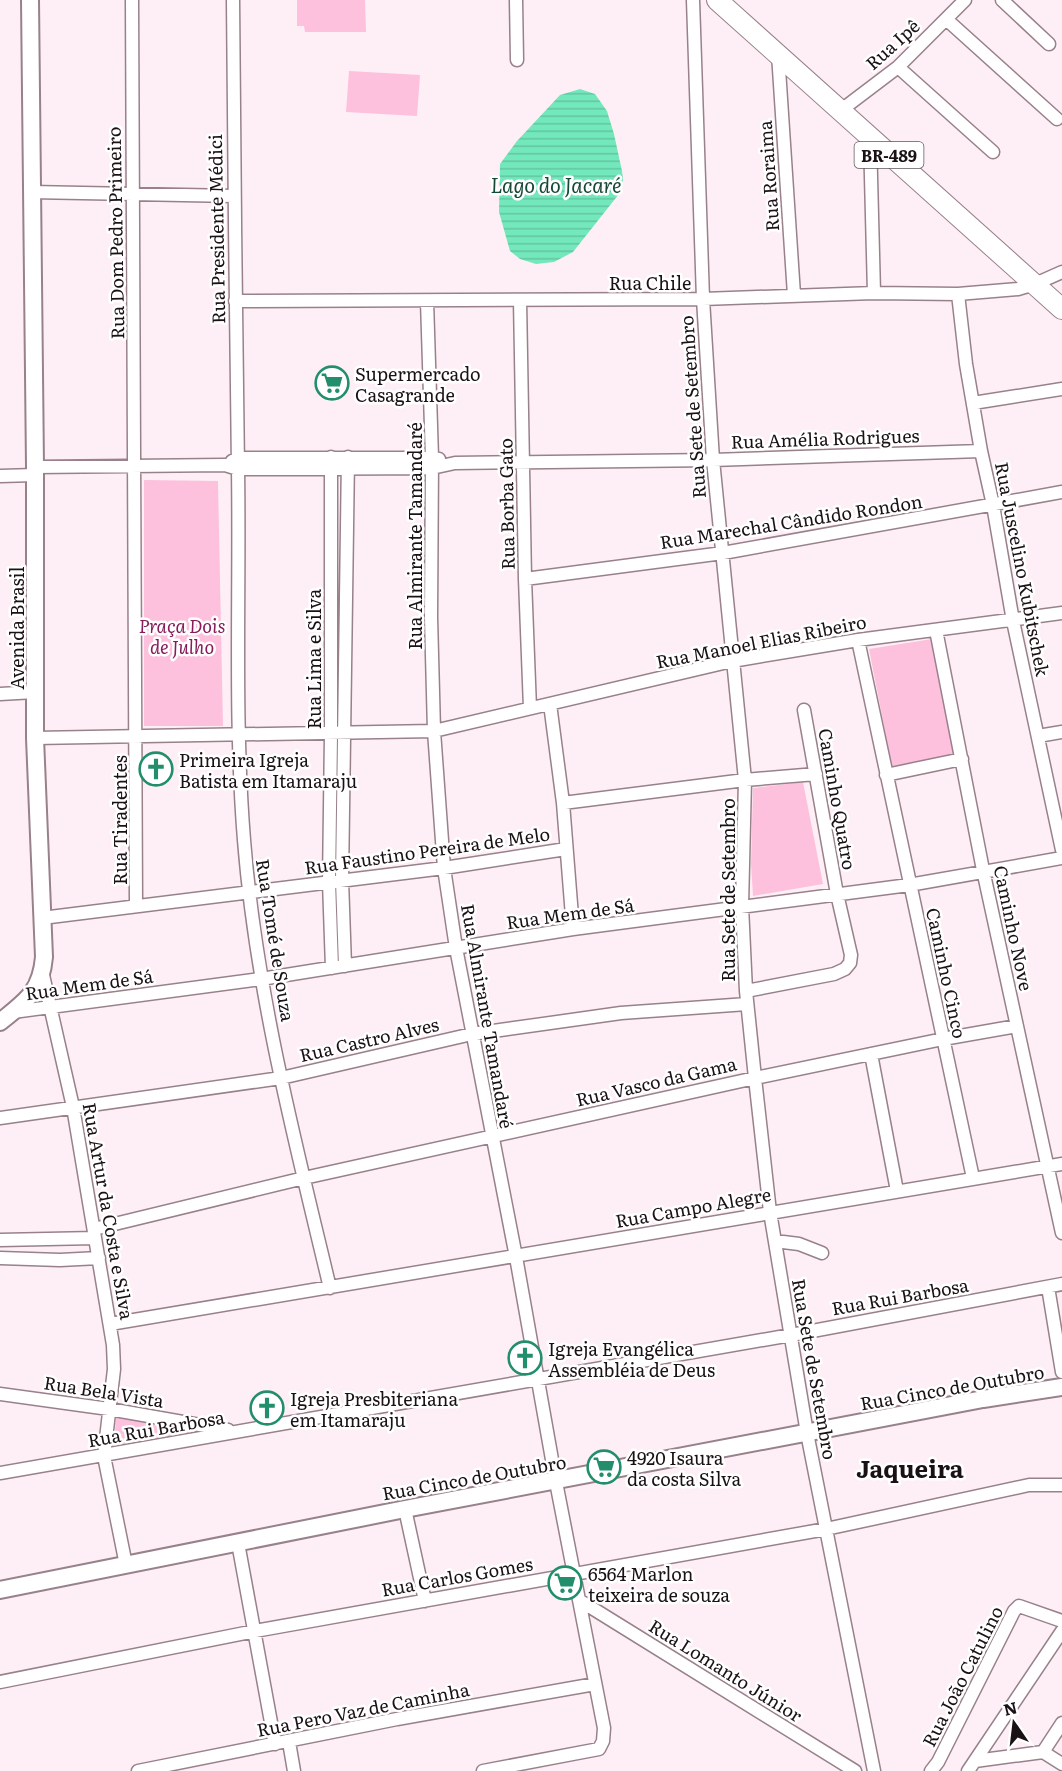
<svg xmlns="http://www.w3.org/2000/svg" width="1062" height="1771" font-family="Literata,serif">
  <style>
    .park { fill: #fdc1dd }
    .water { fill: url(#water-rules) }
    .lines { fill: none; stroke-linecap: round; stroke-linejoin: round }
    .street-casing { stroke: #98818b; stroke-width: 15 }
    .secondary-casing { stroke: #98818b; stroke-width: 20 }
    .primary-casing { stroke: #98818b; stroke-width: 22 }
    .street { stroke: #fff; stroke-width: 12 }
    .secondary { stroke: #fff; stroke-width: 16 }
    .primary { stroke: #fff; stroke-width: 20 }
    .labels { text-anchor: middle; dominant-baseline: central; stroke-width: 5; stroke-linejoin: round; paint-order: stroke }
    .shield { fill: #fff; stroke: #5f585b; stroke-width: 1.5 }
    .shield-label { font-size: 16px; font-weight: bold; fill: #1a1115 }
    .street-label { font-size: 18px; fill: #1a1115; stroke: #fff }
    .poi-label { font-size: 18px; fill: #1a1115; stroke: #fff; text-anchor: start }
    .park-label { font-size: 18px; font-style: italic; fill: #871b5b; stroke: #fff }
    .water-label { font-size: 20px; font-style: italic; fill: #164837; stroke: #fff }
    .district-label { font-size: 24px; font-weight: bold; fill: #1a1115; stroke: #fff }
  </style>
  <defs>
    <pattern id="water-rules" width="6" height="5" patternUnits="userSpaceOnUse" patternTransform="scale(1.5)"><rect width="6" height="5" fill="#73e8bc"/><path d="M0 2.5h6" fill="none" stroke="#63c6a1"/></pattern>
  </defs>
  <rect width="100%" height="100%" fill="#feeff6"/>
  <path class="park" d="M297 0H365L366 32H305L304 26H297Z
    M349 71 420 75 417 116 346 112Z
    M144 480 218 481 223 726H144Z
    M932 639 958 753 892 767 869 649Z
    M803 782 823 884 753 896 751 864 753 788Z
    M116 1417 202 1434 114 1445Z"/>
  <path class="water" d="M580 89 595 94 607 111 614 134 622 171 623 180 619 194 573 252 554 262 536 264 520 259 510 251 499 212 500 164 517 141 560 95Z"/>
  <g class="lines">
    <g class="street-casing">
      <path id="street" d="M132 0C131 302 137 603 136 905
        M233 0C234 156 236 313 238 469 240 593 234 717 244 840 256 992 295 1141 330 1288
        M516 0 517 60
        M693 0 703 299 713 460 745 780 742 906 746 991 755 1078 770 1212 807 1433 874 1771
        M1002 0 1049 44
        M946 19 1057 119
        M778 54 794 295
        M898 67 993 152
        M840 111 898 67 965 0
        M870 138 874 293
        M31 192 234 196
        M958 294 966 364 981 451 993 505 1013 621 1062 850
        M520 300 525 579 530 708
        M235 301 703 299 874 293 958 294 1018 289 1035 284 1062 272
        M427 301 432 458 431 617 434 731 444 868 456 948 516 1257 556 1482 604 1728 603 1741 599 1749 483 1771
        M973 403 1062 389
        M331 457V734L329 882 332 968
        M232 461 238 458H432L439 459
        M35 467 225 465 238 469 432 468 455 463 713 460 981 451
        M0 476 35 475
        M525 579 723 553 1062 492
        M936 630 983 870 1062 1233
        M858 640 973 1178
        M0 694 35 692
        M550 704 563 803 573 929
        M1038 736 1062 732
        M35 738 434 731 732 661 858 640 1062 613
        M886 775 962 759
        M563 803 745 780 816 774
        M42 918 444 868 566 849
        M345 966 342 880 348 457
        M43 975 73 1107 113 1345 114 1369 104 1456 126 1565
        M746 991 834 974 845 969 850 963 851 955 837 894 804 710
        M13 1012 261 979 573 929 909 885 1062 858
        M871 1054 897 1191
        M0 1118 281 1078 472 1034 621 1013 747 1004
        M94 1229 304 1178 755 1078 943 1039 1017 1026
        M0 1240 95 1238
        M775 1241 799 1244 822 1253
        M0 1258 60 1260 99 1258
        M1048 1287 1062 1372
        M110 1324 1062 1164
        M0 1394 109 1409 228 1430
        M0 1473 791 1335 1062 1284
        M405 1509 425 1601
        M238 1543 275 1744
        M579 1600 855 1771
        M0 1682 255 1631 826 1529 1029 1485H1062
        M289 1742 294 1771
        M1043 1752 1062 1723
        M975 1761 1043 1752 1062 1764
        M138 1771 397 1719 595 1684
        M931 1771 938 1762 1014 1611 1019 1606 1062 1621
        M968 1771 1062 1631"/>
    </g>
    <g class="secondary-casing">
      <path id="secondary" d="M0 1022C26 1001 41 992 44 957L35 738V467L30 0
        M0 1590 405 1509 983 1399 1062 1387"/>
    </g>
    <g class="primary-casing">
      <path id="primary" d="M717 0 1062 309"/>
    </g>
    <use href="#street" class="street"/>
    <use href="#secondary" class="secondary"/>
    <use href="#primary" class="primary"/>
  </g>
  <defs>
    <g id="supermarket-ring" transform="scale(1.725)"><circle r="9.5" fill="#fff" stroke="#238e6c" stroke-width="1.5"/><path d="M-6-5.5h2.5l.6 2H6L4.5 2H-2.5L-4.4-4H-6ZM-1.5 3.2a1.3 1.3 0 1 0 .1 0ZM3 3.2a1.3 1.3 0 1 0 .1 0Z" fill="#238e6c"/></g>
    <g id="church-ring" transform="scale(1.725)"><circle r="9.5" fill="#fff" stroke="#238e6c" stroke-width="1.5"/><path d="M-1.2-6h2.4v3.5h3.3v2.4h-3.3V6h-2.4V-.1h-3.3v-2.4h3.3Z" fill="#238e6c"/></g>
  </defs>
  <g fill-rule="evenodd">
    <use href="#supermarket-ring" x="332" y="383"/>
    <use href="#church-ring" x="156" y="769"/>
    <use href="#church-ring" x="525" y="1358"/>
    <use href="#church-ring" x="267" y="1408"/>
    <use href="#supermarket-ring" x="604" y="1467"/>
    <use href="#supermarket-ring" x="565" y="1583"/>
  </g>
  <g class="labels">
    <rect class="shield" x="854.5" y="142" width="69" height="26" rx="4.5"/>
    <g class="shield-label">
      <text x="889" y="155">BR-489</text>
    </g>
    <g class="street-label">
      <text transform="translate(892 44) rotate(-42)">Rua Ipê</text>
      <text transform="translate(768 176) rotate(-94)">Rua Roraima</text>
      <text transform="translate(216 229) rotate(-91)">Rua Presidente Médici</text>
      <text transform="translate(115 233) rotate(-91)">Rua Dom Pedro Primeiro</text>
      <text x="650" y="282">Rua Chile</text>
      <text transform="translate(692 407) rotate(-94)">Rua Sete de Setembro</text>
      <text transform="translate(825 438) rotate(-2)">Rua Amélia Rodrigues</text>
      <text transform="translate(506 504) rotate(-91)">Rua Borba Gato</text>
      <text transform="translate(791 521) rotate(-9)">Rua Marechal Cândido Rondon</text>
      <text transform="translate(414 536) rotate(-90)">Rua Almirante Tamandaré</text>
      <text transform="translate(1023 569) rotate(79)">Rua Juscelino Kubitschek</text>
      <text transform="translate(16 628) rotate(-90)">Avenida Brasil</text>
      <text transform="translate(761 641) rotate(-11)">Rua Manoel Elias Ribeiro</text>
      <text transform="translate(313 659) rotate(-90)">Rua Lima e Silva</text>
      <text transform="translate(838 799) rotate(80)">Caminho Quatro</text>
      <text transform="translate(119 820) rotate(-90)">Rua Tiradentes</text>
      <text transform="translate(427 850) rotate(-8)">Rua Faustino Pereira de Melo</text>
      <text transform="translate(727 890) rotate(-90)">Rua Sete de Setembro</text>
      <text transform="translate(570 913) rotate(-8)">Rua Mem de Sá</text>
      <text transform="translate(1014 928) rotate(78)">Caminho Nove</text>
      <text transform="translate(276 940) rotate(81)">Rua Tomé de Souza</text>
      <text transform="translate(947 973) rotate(78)">Caminho Cinco</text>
      <text transform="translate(89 984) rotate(-8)">Rua Mem de Sá</text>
      <text transform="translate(488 1016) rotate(80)">Rua Almirante Tamandaré</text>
      <text transform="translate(369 1039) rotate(-13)">Rua Castro Alves</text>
      <text transform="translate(656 1081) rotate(-13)">Rua Vasco da Gama</text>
      <text transform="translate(693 1207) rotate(-10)">Rua Campo Alegre</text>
      <text transform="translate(109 1211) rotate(80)">Rua Artur da Costa e Silva</text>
      <text transform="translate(900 1296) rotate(-10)">Rua Rui Barbosa</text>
      <text transform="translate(815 1369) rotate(80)">Rua Sete de Setembro</text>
      <text transform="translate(952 1387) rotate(-10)">Rua Cinco de Outubro</text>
      <text transform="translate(104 1391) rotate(9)">Rua Bela Vista</text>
      <text transform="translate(156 1428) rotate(-10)">Rua Rui Barbosa</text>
      <text transform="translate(474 1477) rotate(-10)">Rua Cinco de Outubro</text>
      <text transform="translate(457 1576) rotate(-10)">Rua Carlos Gomes</text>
      <text transform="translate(726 1670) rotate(32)">Rua Lomanto Júnior</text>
      <text transform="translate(962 1676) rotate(-63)">Rua João Catulino</text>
      <text transform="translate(363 1709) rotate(-11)">Rua Pero Vaz de Caminha</text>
    </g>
    <g class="poi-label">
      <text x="355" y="373">Supermercado<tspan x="355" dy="21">Casagrande</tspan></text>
      <text x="179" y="759">Primeira Igreja<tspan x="179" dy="21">Batista em Itamaraju</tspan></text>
      <text x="548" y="1348">Igreja Evangélica<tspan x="548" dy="21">Assembléia de Deus</tspan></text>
      <text x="290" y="1398">Igreja Presbiteriana<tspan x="290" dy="21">em Itamaraju</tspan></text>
      <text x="627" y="1457">4920 Isaura<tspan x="627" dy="21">da costa Silva</tspan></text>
      <text x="588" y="1573">6564 Marlon<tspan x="588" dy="21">teixeira de souza</tspan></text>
    </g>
    <g class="park-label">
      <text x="182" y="625">Praça Dois<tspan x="182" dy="21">de Julho</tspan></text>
    </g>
    <g class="water-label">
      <text x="556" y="184">Lago do Jacaré</text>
    </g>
    <g class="district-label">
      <text x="910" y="1467">Jaqueira</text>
    </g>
  </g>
  <g transform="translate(1014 1723) rotate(346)" stroke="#ffffff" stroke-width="4.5" paint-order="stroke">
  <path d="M0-4.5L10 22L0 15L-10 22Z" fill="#1a1115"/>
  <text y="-9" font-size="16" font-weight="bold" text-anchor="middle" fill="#1a1115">N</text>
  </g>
</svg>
